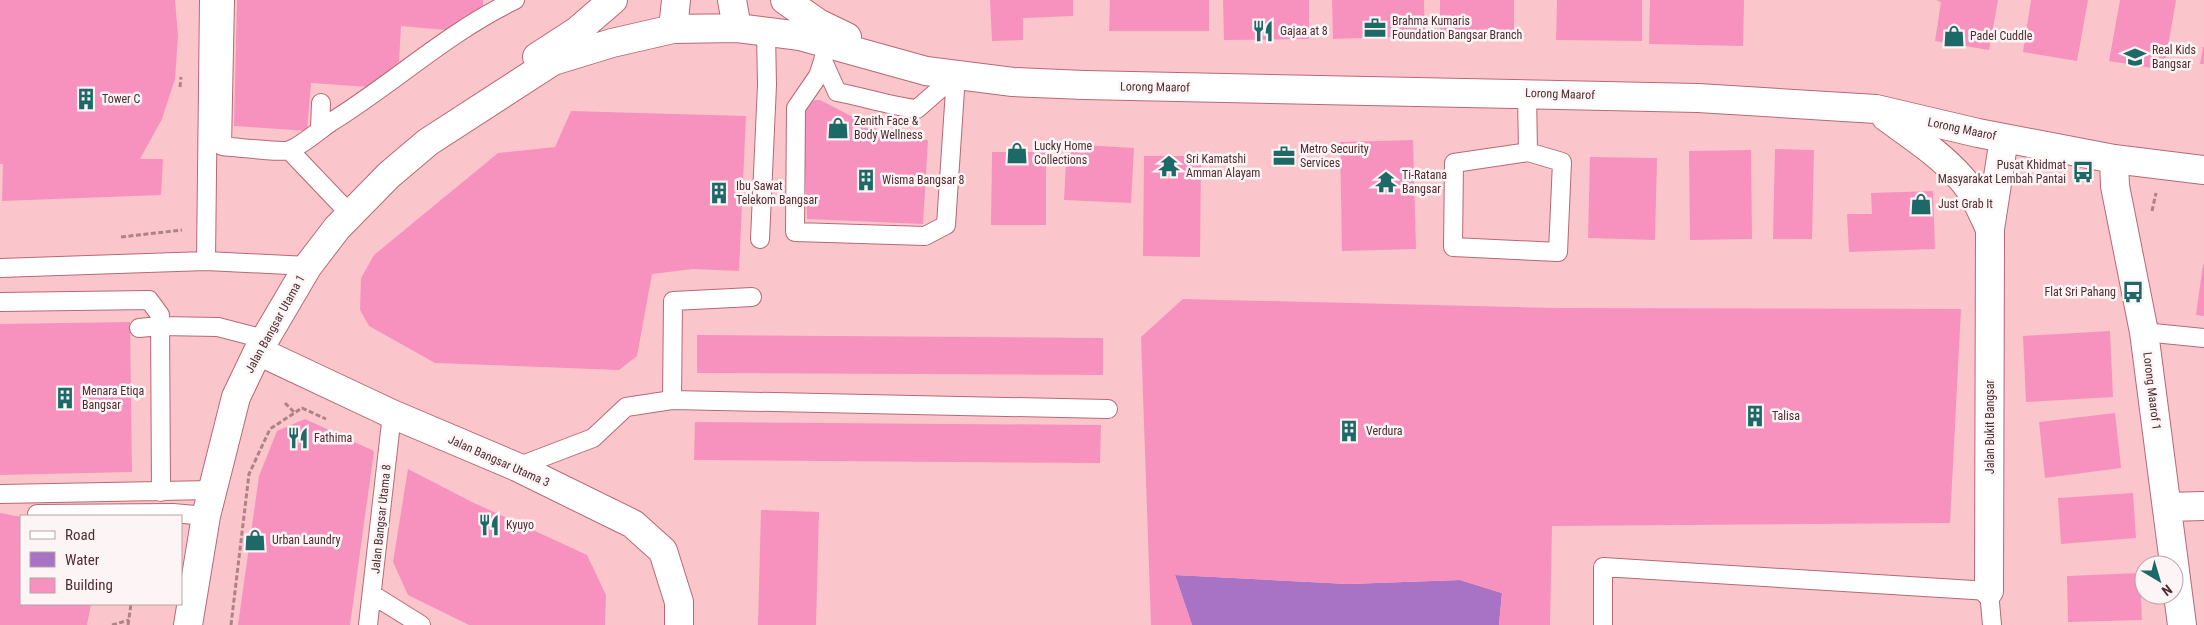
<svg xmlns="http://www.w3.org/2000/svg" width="2204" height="625" font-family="'Roboto Condensed',sans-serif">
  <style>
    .water { fill: #a873c5 }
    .building { fill: #f792be }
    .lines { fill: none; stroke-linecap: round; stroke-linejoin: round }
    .lane-casing { stroke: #b76973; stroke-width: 20 }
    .street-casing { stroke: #b76973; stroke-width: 30 }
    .path { stroke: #ae8286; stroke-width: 3; stroke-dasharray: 5 2.5; stroke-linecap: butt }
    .lane { stroke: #fff; stroke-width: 18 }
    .street { stroke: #fff; stroke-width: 28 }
    .labels { text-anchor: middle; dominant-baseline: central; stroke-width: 5; stroke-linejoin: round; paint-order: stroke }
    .poi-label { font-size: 12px; fill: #4e2d30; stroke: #fdf4f5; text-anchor: start }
    .street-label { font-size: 12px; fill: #4e2d30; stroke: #fdf4f5 }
  </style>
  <rect width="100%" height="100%" fill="#fbc6cb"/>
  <path class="water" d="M1175 575 1348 584 1460 580 1502 593 1499 625H1192Z"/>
  <path class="building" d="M0 0H175L178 36 175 79 162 119 140 159H163L161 195 2 201 3 164H0Z
    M237 0H483V12L457 31 401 26 399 62 369 87 311 83 307 131 234 126Z
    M990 0H1073V16L1023 18V40L992 41Z
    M1110 0H1209V31H1109Z
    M1223 0H1309V39L1224 40Z
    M1332 0H1424L1425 36 1333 39Z
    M1440 0H1514V37H1440Z
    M1557 0H1642V41L1556 40Z
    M1650 0H1744L1743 46 1649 44Z
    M1936 0H1998L1989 50 1935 41 1941 2Z
    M2031 0H2088L2077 61 2023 52Z
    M2120 0H2176L2164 70 2109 61Z
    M2203 47H2204V64H2200Z
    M815 100H820L892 137 928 140 923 224 807 219 803 111 810 103Z
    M571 111 746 116 739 271 693 269 652 274 637 356 619 370 435 363 369 326 360 310 361 278 374 255 498 153 555 147Z
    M1413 140 1416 249 1342 251 1340 142Z
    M1067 144 1134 148 1131 203 1064 200Z
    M1775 149 1814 150 1812 239H1773Z
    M1751 150 1752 239 1690 240 1689 151Z
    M992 152H1046V225H991Z
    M1144 156H1201L1200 257 1143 256Z
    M1590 157 1657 158 1655 240 1588 238Z
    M1933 191 1935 249 1849 252 1847 214H1872L1871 193Z
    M2203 264 2204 265V316L2196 315Z
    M1183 299 1556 308 1961 309 1950 523 1552 526 1550 625H1499L1502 593 1460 580 1348 584 1175 575 1192 625H1151L1141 337Z
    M130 322 132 472 0 475V324Z
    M2110 331 2113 397 2026 402 2023 336Z
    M697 335 1103 338V375L697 373Z
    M2115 413 2121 468 2045 478 2039 422Z
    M305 419 374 451 350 625H238L259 476 277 431Z
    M695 422 1101 425 1100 463 694 460Z
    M408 469 472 502 587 555 606 595 605 625H469L408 595 393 562Z
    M2133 493 2136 538 2061 544 2058 498Z
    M761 510 819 512 816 625H758Z
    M0 513 21 517V604H91L87 625H0Z
    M2140 573 2142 620 2068 622 2067 576Z"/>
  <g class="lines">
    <g class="lane-casing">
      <path id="lane" d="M225 0 222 146C234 147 283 153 290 150 301 146 321 129 331 122 394 83 448 32 515 0
        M824 56 823 61 837 92C864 97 890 106 917 109L956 75
        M823 61 818 76 796 108 795 232 925 236 946 225 956 75
        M1527 93 1528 152 1562 162 1558 252 1453 247 1454 163 1528 152
        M320 129 321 103
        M290 151 350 214
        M760 239 767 85 766 32
        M206 261 209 0
        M0 268 206 261 308 266
        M0 302 149 300 160 315 161 492
        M139 328 160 326 218 327 264 339
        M2144 332 2204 338
        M672 400 1108 409
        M517 467 593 438 626 407 672 400 673 301 752 297
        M0 494 212 490
        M37 516V514L173 513 206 516
        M373 595 421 625
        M368 625 392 414
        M1603 625V567L1989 591 1992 625"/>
    </g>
    <g class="street-casing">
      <path id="street" d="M732 0 737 28
        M785 0 818 23 847 37
        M673 29 676 0
        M537 57 577 31 613 0
        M1886 117C1912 136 1940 154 1961 178 1974 192 1982 212 1990 229
        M2114 159 2115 186 2144 332 2182 625
        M258 351 392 414 517 467 633 524 663 551 679 602V625
        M2168 507 2204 506
        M1989 591 1990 229 2004 138
        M188 625 206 516 236 397 258 351 308 266 337 228 389 175 428 142 553 61 612 43 673 29 737 28 800 36 926 71 1013 82 1084 85 1698 98 1876 109 1978 133 2114 159 2204 170"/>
    </g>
    <path class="path" d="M180 87 181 77
      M2152 211 2156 193
      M121 237 182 230
      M285 403 295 413
      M112 625 129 620
      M128 625 131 604
      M231 625 249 474 270 429 302 408 326 419"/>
    <use href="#lane" class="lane"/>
    <use href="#street" class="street"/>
  </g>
  <defs>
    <g id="office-bare" transform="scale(1.725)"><path d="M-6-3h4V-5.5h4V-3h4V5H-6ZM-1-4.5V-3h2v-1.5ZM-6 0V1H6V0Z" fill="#1c6967" stroke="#fdf4f5" stroke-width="2.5" paint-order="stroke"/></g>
    <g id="restaurant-bare" transform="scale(1.725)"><path d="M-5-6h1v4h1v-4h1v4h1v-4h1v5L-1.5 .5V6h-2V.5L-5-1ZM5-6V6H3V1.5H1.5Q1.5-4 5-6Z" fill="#1c6967" stroke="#fdf4f5" stroke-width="2.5" paint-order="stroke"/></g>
    <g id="shop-bare" transform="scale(1.725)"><path d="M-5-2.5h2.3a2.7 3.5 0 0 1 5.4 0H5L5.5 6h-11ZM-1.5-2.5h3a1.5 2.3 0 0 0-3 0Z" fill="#1c6967" stroke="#fdf4f5" stroke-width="2.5" paint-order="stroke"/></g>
    <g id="school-bare" transform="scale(1.725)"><path d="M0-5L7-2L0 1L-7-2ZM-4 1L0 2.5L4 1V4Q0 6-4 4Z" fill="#1c6967" stroke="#fdf4f5" stroke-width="2.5" paint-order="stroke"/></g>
    <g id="building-bare" transform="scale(1.725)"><path d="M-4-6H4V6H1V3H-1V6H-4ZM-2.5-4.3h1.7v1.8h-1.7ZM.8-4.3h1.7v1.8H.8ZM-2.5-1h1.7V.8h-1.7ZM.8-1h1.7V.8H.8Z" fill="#1c6967" stroke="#fdf4f5" stroke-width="2.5" paint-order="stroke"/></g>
    <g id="temple-bare" transform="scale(1.725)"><path d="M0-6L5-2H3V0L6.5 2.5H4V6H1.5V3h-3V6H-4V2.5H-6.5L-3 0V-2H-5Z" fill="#1c6967" stroke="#fdf4f5" stroke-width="2.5" paint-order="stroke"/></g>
    <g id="bus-bare" transform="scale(1.725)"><path d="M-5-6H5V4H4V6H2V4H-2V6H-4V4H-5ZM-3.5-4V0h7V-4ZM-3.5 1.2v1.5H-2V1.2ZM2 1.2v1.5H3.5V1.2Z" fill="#1c6967" stroke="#fdf4f5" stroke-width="2.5" paint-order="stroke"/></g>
  </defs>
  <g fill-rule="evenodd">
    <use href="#office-bare" x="1375" y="28"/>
    <use href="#restaurant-bare" x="1263" y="31"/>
    <use href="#shop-bare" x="1954" y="36"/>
    <use href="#school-bare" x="2135" y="57"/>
    <use href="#building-bare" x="86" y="99"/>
    <use href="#shop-bare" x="838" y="128"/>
    <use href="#shop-bare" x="1017" y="153"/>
    <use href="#office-bare" x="1284" y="156"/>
    <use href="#temple-bare" x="1169" y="166"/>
    <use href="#bus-bare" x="2083" y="172"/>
    <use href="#building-bare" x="866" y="180"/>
    <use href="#temple-bare" x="1386" y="182"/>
    <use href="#building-bare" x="719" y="193"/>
    <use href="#shop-bare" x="1921" y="204"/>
    <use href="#bus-bare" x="2133" y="292"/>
    <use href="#building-bare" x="65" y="398"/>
    <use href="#building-bare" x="1755" y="416"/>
    <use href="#building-bare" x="1349" y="431"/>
    <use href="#restaurant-bare" x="298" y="438"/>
    <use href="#restaurant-bare" x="489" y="525"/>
    <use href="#shop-bare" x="255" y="540"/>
  </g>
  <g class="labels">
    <g class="poi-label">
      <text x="1392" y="21">Brahma Kumaris<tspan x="1392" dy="14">Foundation Bangsar Branch</tspan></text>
      <text x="1280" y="31">Gajaa at 8</text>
      <text x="1970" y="36">Padel Cuddle</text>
      <text x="2152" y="50">Real Kids<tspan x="2152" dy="14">Bangsar</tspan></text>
      <text x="102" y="99">Tower C</text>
      <text x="854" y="121">Zenith Face &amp;<tspan x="854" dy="14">Body Wellness</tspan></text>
      <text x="1034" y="146">Lucky Home<tspan x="1034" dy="14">Collections</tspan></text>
      <text x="1300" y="149">Metro Security<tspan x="1300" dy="14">Services</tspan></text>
      <text x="1186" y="159">Sri Kamatshi<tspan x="1186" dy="14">Amman Alayam</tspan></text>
      <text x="2066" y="165" text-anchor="end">Pusat Khidmat<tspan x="2066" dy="14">Masyarakat Lembah Pantai</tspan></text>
      <text x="1402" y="175">Ti-Ratana<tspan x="1402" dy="14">Bangsar</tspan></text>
      <text x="882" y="180">Wisma Bangsar 8</text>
      <text x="736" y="186">Ibu Sawat<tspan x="736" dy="14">Telekom Bangsar</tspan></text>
      <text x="1938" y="204">Just Grab It</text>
      <text x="2116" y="292" text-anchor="end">Flat Sri Pahang</text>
      <text x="82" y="391">Menara Etiqa<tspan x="82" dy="14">Bangsar</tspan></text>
      <text x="1772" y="416">Talisa</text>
      <text x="1366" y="431">Verdura</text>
      <text x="314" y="438">Fathima</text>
      <text x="506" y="525">Kyuyo</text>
      <text x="272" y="540">Urban Laundry</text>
    </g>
    <g class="street-label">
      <text transform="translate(1155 87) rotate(1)">Lorong Maarof</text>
      <text transform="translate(1560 94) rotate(2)">Lorong Maarof</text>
      <text transform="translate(1962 129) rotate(12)">Lorong Maarof</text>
      <text transform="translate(275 324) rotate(-61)">Jalan Bangsar Utama 1</text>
      <text transform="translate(2152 391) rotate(83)">Lorong Maarof 1</text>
      <text transform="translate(1990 427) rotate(-90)">Jalan Bukit Bangsar</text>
      <text transform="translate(499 461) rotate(24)">Jalan Bangsar Utama 3</text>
      <text transform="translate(381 519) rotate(-84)">Jalan Bangsar Utama 8</text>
    </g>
  </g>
  <rect x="20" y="515" width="162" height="90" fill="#fdf4f5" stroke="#b7a4a6"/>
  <rect x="30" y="531" width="25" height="8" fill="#ffffff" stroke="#b7a4a6"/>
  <text x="65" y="540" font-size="15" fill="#4e2d30">Road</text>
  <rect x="30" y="552" width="25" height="15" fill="#a873c5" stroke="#b7a4a6"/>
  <text x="65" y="565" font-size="15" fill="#4e2d30">Water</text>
  <rect x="30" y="578" width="25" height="15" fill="#f792be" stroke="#b7a4a6"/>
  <text x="65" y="590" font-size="15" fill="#4e2d30">Building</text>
  <g transform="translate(2159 580) rotate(142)"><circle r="24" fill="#fdf4f5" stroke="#b7a4a6"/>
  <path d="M0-4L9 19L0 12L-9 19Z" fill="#1c6967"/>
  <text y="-8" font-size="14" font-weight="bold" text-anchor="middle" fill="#4e2d30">N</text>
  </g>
</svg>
